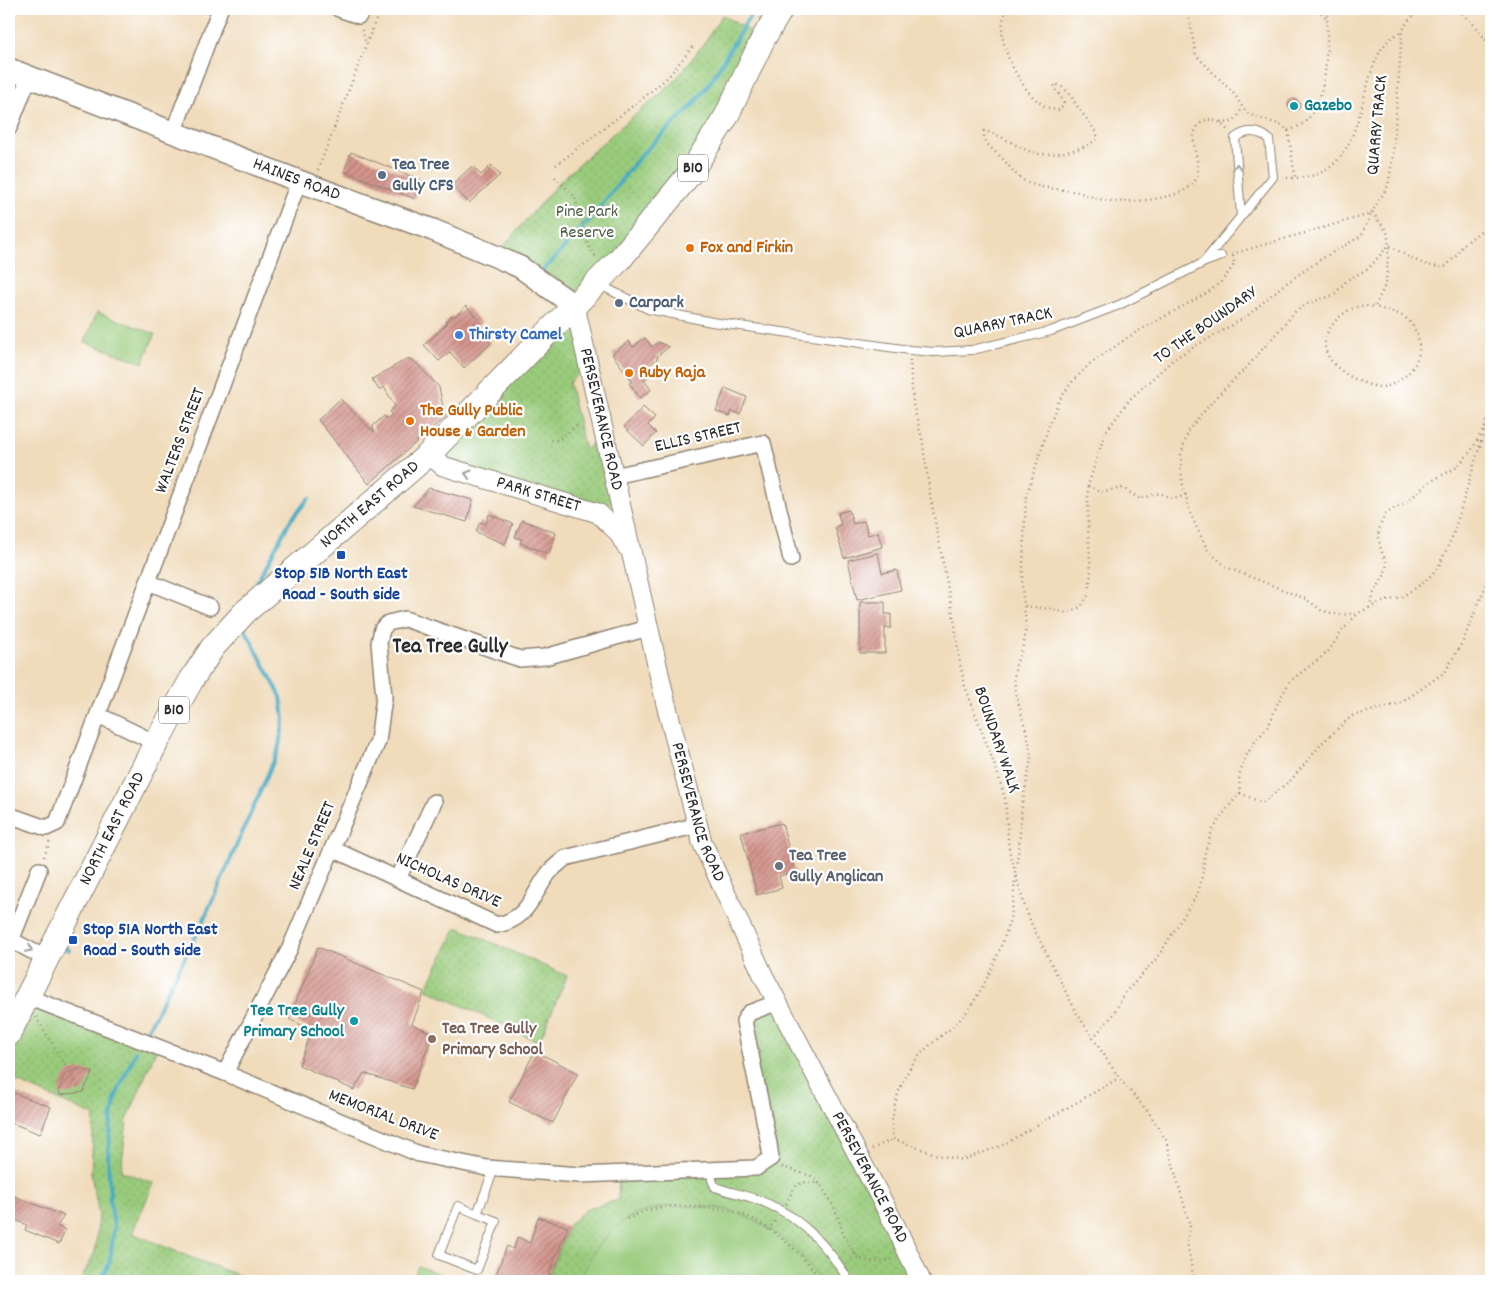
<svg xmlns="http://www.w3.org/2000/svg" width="1500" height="1290" font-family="Dekko,sans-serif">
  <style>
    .park { fill: url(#park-dots); stroke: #627b53 }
    .garden { fill: #99cb7b; stroke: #627b53 }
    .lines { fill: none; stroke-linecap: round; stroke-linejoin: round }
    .stream { stroke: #41a9c1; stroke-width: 4 }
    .building { fill: url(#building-hatch) }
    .service-casing { stroke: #8e8373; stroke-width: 10 }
    .minor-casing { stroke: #8e8373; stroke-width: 18 }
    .tertiary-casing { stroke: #8e8373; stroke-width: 21 }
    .secondary-casing { stroke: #8e8373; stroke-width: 24 }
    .primary-casing { stroke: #8e8373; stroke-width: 26 }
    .path { stroke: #8e8373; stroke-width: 2.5; stroke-dasharray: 1 4; stroke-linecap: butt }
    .service { stroke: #fff; stroke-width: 8 }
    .minor { stroke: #fff; stroke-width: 15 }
    .tertiary { stroke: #fff; stroke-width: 19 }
    .secondary { stroke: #fff; stroke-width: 21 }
    .primary { stroke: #fff; stroke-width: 24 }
    .oneway { stroke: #a0a0a0 }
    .culture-dot { fill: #0f9aa8; stroke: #fff; stroke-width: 2 }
    .service-dot { fill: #5c6f8a; stroke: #fff; stroke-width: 2 }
    .food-dot { fill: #e8710a; stroke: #fff; stroke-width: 2 }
    .shop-dot { fill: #3f7fe0; stroke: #fff; stroke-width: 2 }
    .transit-dot { fill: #1a4fb4; stroke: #fff; stroke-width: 2 }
    .worship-dot { fill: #6b7280; stroke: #fff; stroke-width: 2 }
    .education-dot { fill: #8d6e63; stroke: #fff; stroke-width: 2 }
    .labels { text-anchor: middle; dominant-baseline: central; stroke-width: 4.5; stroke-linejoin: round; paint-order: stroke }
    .shield { fill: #fff; stroke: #6b6b6b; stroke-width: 1 }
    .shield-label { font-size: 16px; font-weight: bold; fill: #2b2b2b }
    .culture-label { font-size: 18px; font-weight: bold; fill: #0d838f; stroke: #fff; text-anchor: start }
    .street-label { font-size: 18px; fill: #2b2b2b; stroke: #fff }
    .service-label { font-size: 18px; font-weight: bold; fill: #4e5e75; stroke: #fff; text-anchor: start }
    .park-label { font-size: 18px; fill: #4c5b43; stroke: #fff }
    .food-label { font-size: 18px; font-weight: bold; fill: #c56008; stroke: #fff; text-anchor: start }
    .shop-label { font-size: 18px; font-weight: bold; fill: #366cbe; stroke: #fff; text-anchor: start }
    .transit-label { font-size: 18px; font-weight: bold; fill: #164399; stroke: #fff }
    .worship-label { font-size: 18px; font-weight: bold; fill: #5b616d; stroke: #fff; text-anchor: start }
    .education-label { font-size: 18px; font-weight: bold; fill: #785e54; stroke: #fff; text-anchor: start }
    .district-label { font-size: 22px; font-weight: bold; fill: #2b2b2b; stroke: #fff }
  </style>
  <defs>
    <pattern id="park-dots" width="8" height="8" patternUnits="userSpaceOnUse" patternTransform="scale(1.25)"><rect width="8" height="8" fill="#99cb7b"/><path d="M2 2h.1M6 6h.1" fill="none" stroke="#84ae6a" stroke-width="1.8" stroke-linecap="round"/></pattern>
    <pattern id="building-hatch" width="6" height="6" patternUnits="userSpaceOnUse" patternTransform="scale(1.25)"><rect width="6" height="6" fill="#d4958d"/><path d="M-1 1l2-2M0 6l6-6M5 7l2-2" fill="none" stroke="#ac7a73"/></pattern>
  </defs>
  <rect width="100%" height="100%" fill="#fff"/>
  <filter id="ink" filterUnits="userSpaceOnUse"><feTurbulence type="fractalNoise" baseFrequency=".02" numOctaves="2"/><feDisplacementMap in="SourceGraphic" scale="10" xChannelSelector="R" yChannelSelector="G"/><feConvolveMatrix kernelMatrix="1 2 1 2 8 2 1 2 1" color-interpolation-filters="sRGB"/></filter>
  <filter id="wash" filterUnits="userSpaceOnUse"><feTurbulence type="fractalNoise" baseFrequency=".0096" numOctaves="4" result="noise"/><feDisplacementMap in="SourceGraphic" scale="20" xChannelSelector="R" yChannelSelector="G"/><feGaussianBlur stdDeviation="1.12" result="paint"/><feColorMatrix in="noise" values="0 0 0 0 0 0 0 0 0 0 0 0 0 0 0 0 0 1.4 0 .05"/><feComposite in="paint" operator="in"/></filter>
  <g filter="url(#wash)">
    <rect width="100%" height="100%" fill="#f0dbbb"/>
    <path class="park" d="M722 15 763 39 726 117 575 306 588 364 569 383 585 450 604 433 618 497 598 513 429 454 575 306 495 256 559 182 617 130 672 84 703 45Z
      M457 927 567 976 539 1042 426 989Z
      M28 997 156 1050 127 1120 121 1171 154 1183 132 1233 187 1256 254 1281H80L95 1252 99 1215 91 1174 94 1116 9 1078V1033Z
      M778 1002 919 1281H546L570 1223 587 1209 618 1200 619 1174 756 1168 770 1158 744 1021Z"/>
    <path class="garden" d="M97 312 155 334 143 363 85 342Z
      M669 1206C687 1206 717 1206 734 1212 770 1224 801 1250 821 1281H581C587 1257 606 1232 627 1219 640 1211 655 1209 669 1206Z
      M418 1266 458 1281H412Z"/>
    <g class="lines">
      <path class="stream" d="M543 270 550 263 593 216 642 154 695 103 711 81 754 9
        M250 594 290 521 309 498
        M42 936 44 937
        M66 948 69 950
        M147 1031 202 924 278 751 284 719 281 697 244 627
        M101 1281 110 1261 114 1227 110 1200 108 1157 111 1120 116 1096 136 1051"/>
    </g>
    <g id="blocks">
      <path class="building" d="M1288 105a6 6 0 1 1 12 0a6 6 0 1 1-12 0Z
        M351 152 421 180 415 199 344 171Z
        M491 165 500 175 469 203 452 185 472 166 481 175Z
        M466 306 481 322 476 327 491 343 464 368 450 352 439 361 424 345 447 324 445 322 452 316 454 317Z
        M645 338 652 347 658 342 669 347 657 356 658 358 644 369 649 376 644 380 651 390 640 398 629 383 632 381 612 354 629 341 633 347Z
        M407 359 413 360 439 387 443 407 441 410 446 416 369 484 318 420 340 399 374 432 373 426 384 416 387 419 392 414 389 412 395 406 384 387 379 390 372 379Z
        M725 388 747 397 740 414 732 411 730 416 716 411Z
        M643 407 655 418 648 425 656 433 644 446 624 427Z
        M429 488 473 500 467 522 413 506Z
        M849 510 853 524 864 521 868 535 878 532 882 547 844 558 835 527 841 525 838 513Z
        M489 514 513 524 505 544 476 532 480 522 486 524Z
        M522 520 556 533 549 554 520 543 522 539 515 537Z
        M878 553 882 573 897 570 901 590 857 600 848 560Z
        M860 602H885V614H891V628H885V653H860Z
        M782 823 795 872 779 876 782 888 757 895 741 833Z
        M318 947 424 992 412 1024 433 1034 412 1089 364 1073 354 1090 299 1065 312 1030 289 1019Z
        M535 1051 578 1073 553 1123 509 1102Z
        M78 1069 93 1072 83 1092 60 1095 59 1089 64 1077 68 1073Z
        M9 1091 51 1107 40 1134 9 1122Z
        M9 1194 64 1216 57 1226 65 1230 59 1244 25 1230 27 1225 9 1217Z
        M538 1217 568 1227 546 1281 494 1280 507 1246 513 1249 518 1237 530 1243Z"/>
    </g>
  </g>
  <g filter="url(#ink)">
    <use href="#blocks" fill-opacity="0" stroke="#8e8373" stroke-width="1"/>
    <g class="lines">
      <g class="service-casing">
        <path id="service" d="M1205 262 1221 256
          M600 285 648 309 712 322 910 350 934 352 972 350 1051 331 1119 305 1203 263 1273 177 1269 139C1258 130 1247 129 1235 138L1241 216
          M711 1170 712 1180 715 1187C732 1193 750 1196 766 1203 802 1218 830 1249 849 1281
          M477 1214 496 1221 477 1270 439 1255 458 1206 477 1214 494 1169"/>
      </g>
      <g class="minor-casing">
        <path id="minor" d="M339 9 359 16
          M9 128 29 77
          M173 133 220 9
          M614 476 763 443 791 559
          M148 582 210 607
          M98 715 156 743
          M9 815 46 828 57 823 299 181
          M333 849 497 925C528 919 531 897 548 874 552 868 560 863 565 858L698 825
          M398 879 434 802
          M11 940 47 959
          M9 946 39 870
          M28 997 225 1073 419 1154 487 1168 579 1175 756 1168 771 1158 769 1144 744 1021 749 1013 778 1002
          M225 1073 290 948 378 741 384 697 379 643 382 629 388 623 405 619 520 659 545 657 648 628"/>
      </g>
      <g class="tertiary-casing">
        <g id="tertiary">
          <path id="s1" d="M575 306 666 704 702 842 764 977 896 1227 921 1281"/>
          <path id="s2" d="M429 454 443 466 598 513 618 532 626 546"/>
        </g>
      </g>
      <g class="secondary-casing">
        <g id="secondary">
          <path id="s3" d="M9 69 312 186 433 230 495 256 520 267 575 306"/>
        </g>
      </g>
      <g class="primary-casing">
        <g id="primary">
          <path id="s4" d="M9 1033 156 743 192 679 213 647 245 612 429 454 620 259 688 176 726 117 763 39 781 9"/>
        </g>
      </g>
      <path class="path" d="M1006 9C1003 18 1001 30 1003 39 1007 63 1032 111 1060 110L1064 104 1061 97 1054 88 1055 84C1068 87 1072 99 1079 109 1086 119 1094 126 1098 138 1086 150 1051 157 1035 153 1017 148 1001 134 984 131 982 143 994 150 1002 158 1009 165 1014 174 1023 180 1038 189 1055 188 1071 191 1082 192 1093 198 1104 200 1124 204 1164 200 1183 191 1215 176 1183 145 1198 126 1200 123 1205 121 1207 119L1219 122 1229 131
        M1187 9 1196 55 1234 94 1246 112 1255 117 1279 124 1288 130 1295 177
        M1318 9 1327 19
        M1453 9C1470 18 1482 32 1491 49
        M362 30 366 44
        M1486 39 1491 33
        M1221 122 1230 123 1237 118 1242 108
        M1288 130C1332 122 1327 42 1327 9
        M556 165 642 99 669 76 693 46
        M318 170 380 9
        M555 177 575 197 588 245 597 258
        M1282 178C1294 178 1310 178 1320 173 1373 150 1356 47 1402 32
        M1232 254 1367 215 1372 212 1388 186 1393 156 1402 32C1407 21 1413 14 1423 9
        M910 360 913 404 922 438 930 495 955 625 960 664 965 686 997 772 1005 798 1009 850 1015 871
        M1487 422 1453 535 1438 568 1422 584 1401 597 1379 603 1358 613 1339 615 1321 610 1306 599 1226 567 1207 549 1190 513 1182 481 1181 455 1188 431 1216 397 1248 366 1295 312 1309 303 1334 295 1347 280 1368 269 1389 245C1407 256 1424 268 1445 267L1456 256 1463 245 1491 223
        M1487 422 1491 410
        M551 440H559L579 424
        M1088 486 1099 492 1123 488 1140 499 1160 493 1173 499 1186 495
        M1025 606 1051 609 1067 613 1081 607 1089 594 1091 572 1088 528V486L1105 433 1130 399 1175 358 1246 317 1282 286 1323 258 1361 236 1372 212 1387 232 1389 245 1386 283 1375 307C1385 310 1396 312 1404 317 1410 321 1413 326 1416 332 1424 352 1416 370 1398 381 1392 385 1387 387 1380 387 1361 385 1327 368 1325 346 1323 329 1344 309 1360 306 1365 305 1371 307 1375 307
        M1369 608 1374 593 1384 576 1387 564 1381 550 1378 535 1380 526 1385 515 1391 510 1406 503 1428 483 1457 467 1471 451 1485 427
        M1240 793 1262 803 1291 780 1323 742 1352 716 1401 703 1445 672 1463 641 1484 590 1491 560
        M44 857 50 841
        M1015 877C1014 889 1014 903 1011 915 1004 944 984 990 965 1014 952 1030 933 1040 920 1055 902 1074 888 1113 893 1139L938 1155 962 1160 1001 1146 1119 1078
        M36 1017 78 1086
        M1093 1038 1112 1016 1125 993 1157 958 1198 893 1203 872 1205 852 1212 831 1225 811 1240 793 1239 776 1245 758 1254 743 1269 725 1278 702 1290 681 1328 652 1342 631 1358 613
        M872 1149 893 1139
        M782 1167 811 1176 821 1185 835 1209 844 1236 857 1257 867 1261 879 1262 893 1259
        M786 1204C796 1183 796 1180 820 1184
        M627 1219C634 1216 641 1212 648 1210 665 1205 684 1205 702 1208 711 1209 722 1209 732 1211 766 1220 803 1253 821 1281
        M768 1230 777 1219
        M1194 1281 1187 1242 1190 1226 1166 1140 1149 1113 1119 1078 1076 1012 1032 925 1025 907 1015 873 1019 848 1022 805 1031 759 1029 742 1016 694 1014 678 1016 665 1024 643 1026 627 1022 586 1026 497 1049 425 1059 401 1071 383 1090 364 1133 334 1207 293 1222 281 1234 265 1233 253"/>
      <use href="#service" class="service"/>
      <use href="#minor" class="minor"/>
      <use href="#tertiary" class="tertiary"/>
      <use href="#secondary" class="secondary"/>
      <use href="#primary" class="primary"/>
    </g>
    <defs><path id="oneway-chevron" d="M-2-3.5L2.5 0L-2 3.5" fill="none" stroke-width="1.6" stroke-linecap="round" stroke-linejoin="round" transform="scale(1.25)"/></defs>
    <g class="oneway">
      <use href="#oneway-chevron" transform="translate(1237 167) rotate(-94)"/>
      <use href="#oneway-chevron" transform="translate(468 474) rotate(-163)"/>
      <use href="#oneway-chevron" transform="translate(29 949) rotate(28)"/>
    </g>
  </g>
  <g class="culture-dot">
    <circle cx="1294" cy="106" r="5"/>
    <circle cx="354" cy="1021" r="5"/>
  </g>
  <g class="service-dot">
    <circle cx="382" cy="175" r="5"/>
    <circle cx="619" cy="303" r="5"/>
  </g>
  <g class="food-dot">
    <circle cx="690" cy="248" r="5"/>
    <circle cx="629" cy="373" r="5"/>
    <circle cx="410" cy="421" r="5"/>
  </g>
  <circle class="shop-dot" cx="459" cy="335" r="5"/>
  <g class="transit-dot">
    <rect x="336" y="550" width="10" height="10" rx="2.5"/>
    <rect x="68" y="935" width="10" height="10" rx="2.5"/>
  </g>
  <circle class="worship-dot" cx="779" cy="866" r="5"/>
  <circle class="education-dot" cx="432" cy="1039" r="5"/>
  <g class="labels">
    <g class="shield">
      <rect x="678" y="154.5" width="30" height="27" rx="4"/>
      <rect x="159" y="696.5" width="30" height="27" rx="4"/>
    </g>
    <g class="shield-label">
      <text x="693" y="168">B10</text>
      <text x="174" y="710">B10</text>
    </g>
    <g class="culture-label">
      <text x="1304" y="106">Gazebo</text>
      <text x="344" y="1011" text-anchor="end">Tee Tree Gully<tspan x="344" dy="21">Primary School</tspan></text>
    </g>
    <g class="street-label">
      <text transform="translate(1378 125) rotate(-85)">QUARRY TRACK</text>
      <text stroke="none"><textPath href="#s3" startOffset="308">HAINES ROAD</textPath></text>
      <text transform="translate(1003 324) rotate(-12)">QUARRY TRACK</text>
      <text transform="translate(1206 326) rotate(-35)">TO THE BOUNDARY</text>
      <text stroke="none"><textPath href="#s1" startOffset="116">PERSEVERANCE ROAD</textPath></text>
      <text transform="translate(698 438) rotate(-13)">ELLIS STREET</text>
      <text transform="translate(181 441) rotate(-69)">WALTERS STREET</text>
      <text stroke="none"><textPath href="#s2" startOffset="118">PARK STREET</textPath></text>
      <text stroke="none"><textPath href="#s4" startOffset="649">NORTH EAST ROAD</textPath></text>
      <text transform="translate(996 740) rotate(71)">BOUNDARY WALK</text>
      <text stroke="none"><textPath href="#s1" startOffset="521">PERSEVERANCE ROAD</textPath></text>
      <text stroke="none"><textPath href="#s4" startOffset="229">NORTH EAST ROAD</textPath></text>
      <text transform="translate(313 846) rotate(-67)">NEALE STREET</text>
      <text transform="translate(448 881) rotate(24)">NICHOLAS DRIVE</text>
      <text transform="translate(383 1116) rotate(21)">MEMORIAL DRIVE</text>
      <text stroke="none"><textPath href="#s1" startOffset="926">PERSEVERANCE ROAD</textPath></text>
    </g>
    <g class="service-label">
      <text x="392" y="165">Tea Tree<tspan x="392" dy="21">Gully CFS</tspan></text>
      <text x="629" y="303">Carpark</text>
    </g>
    <g class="park-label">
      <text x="587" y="212">Pine Park<tspan x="587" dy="21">Reserve</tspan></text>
    </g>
    <g class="food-label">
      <text x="700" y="248">Fox and Firkin</text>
      <text x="639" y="373">Ruby Raja</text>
      <text x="420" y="411">The Gully Public<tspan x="420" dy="21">House &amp; Garden</tspan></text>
    </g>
    <g class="shop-label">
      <text x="469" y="335">Thirsty Camel</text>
    </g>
    <g class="transit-label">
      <text x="341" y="574">Stop 51B North East<tspan x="341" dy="21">Road - South side</tspan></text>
      <text x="83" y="930" text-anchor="start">Stop 51A North East<tspan x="83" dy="21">Road - South side</tspan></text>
    </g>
    <g class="worship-label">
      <text x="789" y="856">Tea Tree<tspan x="789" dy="21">Gully Anglican</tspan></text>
    </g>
    <g class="education-label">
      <text x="442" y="1029">Tea Tree Gully<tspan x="442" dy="21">Primary School</tspan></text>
    </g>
    <g class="district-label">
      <text x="450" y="647">Tea Tree Gully</text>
    </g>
  </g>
  <rect width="1500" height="1290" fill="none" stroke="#fff" stroke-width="30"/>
</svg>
